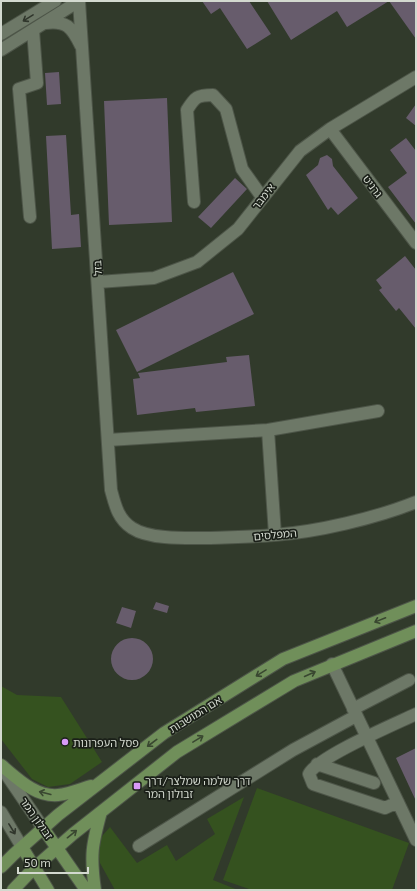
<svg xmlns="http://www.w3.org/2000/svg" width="417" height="891" font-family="'Exo 2','Noto Sans Hebrew',sans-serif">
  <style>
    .green { fill: #35521f }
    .building { fill: #675c6c }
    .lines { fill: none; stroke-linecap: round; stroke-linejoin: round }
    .minor-casing { stroke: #4d5548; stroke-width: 14 }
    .major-casing { stroke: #4d5548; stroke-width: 14 }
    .minor { stroke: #6d7867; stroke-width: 12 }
    .major { stroke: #708f5a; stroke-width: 12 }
    .oneway { stroke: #30362c }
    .oneway2 { stroke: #394730 }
    .poi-dot { fill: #d89af8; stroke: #1b2019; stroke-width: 1.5 }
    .labels { text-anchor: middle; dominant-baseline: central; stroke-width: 3.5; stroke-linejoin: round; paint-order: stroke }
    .street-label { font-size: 11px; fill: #d3d9cf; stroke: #1b2019 }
    .poi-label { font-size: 11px; fill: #d3d9cf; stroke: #1b2019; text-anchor: start }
  </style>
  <rect width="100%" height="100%" fill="#313a2b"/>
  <path class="green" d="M1 686 17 695 61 697 102 762 70 784 48 787 32 779 1 739Z
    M257 788 409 843 392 890H252L223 880Z
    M244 797 213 880 238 890H115L100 863 96 843 110 827 137 863 167 845 176 861 215 834 207 819Z"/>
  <path class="building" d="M202 1H249L271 34 247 49 220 8 211 14Z
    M267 1H414L416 4V39L389 1 347 27 337 11 291 40Z
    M59 72 61 104 47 105 45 73Z
    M167 98 172 222 109 225 104 101Z
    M416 104V126L406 118Z
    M66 135 71 215 79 214 81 247 52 249 46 136Z
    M406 138 416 151V224L388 187 407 173 390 150Z
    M327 155 332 159 333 166 358 198 338 215 331 207 328 210 306 175 318 165 320 158Z
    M235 178 247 189 211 228 198 217Z
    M405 256 416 270V329L399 308 396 311 379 290 382 288 376 280Z
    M233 272 254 314 137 372 116 330Z
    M249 355 255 406 196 412 195 408 137 415 133 379 140 378 138 373 227 362 226 357Z
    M156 602 169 606 167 613 153 609Z
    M122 607 136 611 131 628 116 623Z
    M111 659a21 21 0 1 1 42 0a21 21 0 1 1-42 0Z
    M416 748V801L396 758Z"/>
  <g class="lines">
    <g class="minor-casing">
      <path id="minor" d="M45 23C66 20 72 27 81 46
        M1 34 55 1
        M1 50 79 1 111 490C115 505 118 519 132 528 150 540 189 538 210 538 231 537 253 537 274 535 317 532 376 518 416 502
        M330 129 416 243
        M194 202 187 110C195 97 197 95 213 95L226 109 242 169 262 197
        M30 217 19 89 37 83 33 30
        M98 282 154 278 197 262 238 229 300 151 330 129 416 77
        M108 440 268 430
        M275 535 268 430 378 411
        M332 664 416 840
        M353 709 409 680
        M317 764 374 783
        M2 768 43 828
        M398 802 385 808 313 784 309 774C317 757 395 724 416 714
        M1 812 22 847
        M139 846 293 750 356 716"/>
    </g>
    <g class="major-casing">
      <path id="major" d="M1 765C17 778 35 797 58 795 69 794 81 789 91 786
        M43 828 86 890
        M22 847 48 890
        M1 867 14 854 58 815 164 733 283 659 416 606
        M13 890 34 868 73 834 177 752 294 681 416 631
        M95 890C90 855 92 845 101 812"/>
    </g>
    <use href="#minor" class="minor"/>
    <use href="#major" class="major"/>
  </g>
  <defs><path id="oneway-shaft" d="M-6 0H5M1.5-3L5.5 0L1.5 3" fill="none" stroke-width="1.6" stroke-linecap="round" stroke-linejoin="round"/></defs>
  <g class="oneway">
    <use href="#oneway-shaft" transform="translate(28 18) rotate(148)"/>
    <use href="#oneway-shaft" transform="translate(12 829) rotate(58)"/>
  </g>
  <g class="oneway2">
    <use href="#oneway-shaft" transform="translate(380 620) rotate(158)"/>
    <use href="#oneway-shaft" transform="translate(261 673) rotate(148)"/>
    <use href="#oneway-shaft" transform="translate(310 674) rotate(-24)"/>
    <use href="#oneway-shaft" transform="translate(198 739) rotate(-31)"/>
    <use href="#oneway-shaft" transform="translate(152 743) rotate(143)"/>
    <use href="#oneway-shaft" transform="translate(45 793) rotate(-166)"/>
    <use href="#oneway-shaft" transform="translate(72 834) rotate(-39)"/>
  </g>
  <g class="poi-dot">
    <circle cx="65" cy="742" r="4"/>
    <rect x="133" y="782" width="8" height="8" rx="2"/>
  </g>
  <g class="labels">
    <g class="street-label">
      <text transform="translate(373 186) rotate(53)">גרניט</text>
      <text transform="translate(263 196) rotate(-52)">אימבר</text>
      <text transform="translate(97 268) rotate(-94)">בזל</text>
      <text transform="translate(275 534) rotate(-5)">המפלסים</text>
      <text transform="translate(195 714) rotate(-32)">אם המושבות</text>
      <text transform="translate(37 818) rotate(55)">זבולון המר</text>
    </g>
    <g class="poi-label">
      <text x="73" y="742">פסל העפרונות</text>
      <text x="145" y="780">דרך שלמה שמלצר/דרך<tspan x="145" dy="13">זבולון המר</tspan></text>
    </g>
  </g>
  <rect width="417" height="891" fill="none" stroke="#d3d9cf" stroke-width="4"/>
  <path d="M18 867v6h70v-6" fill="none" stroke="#d3d9cf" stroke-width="2"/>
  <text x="24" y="867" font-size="12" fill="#d3d9cf" stroke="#1b2019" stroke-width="3" paint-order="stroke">50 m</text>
</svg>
